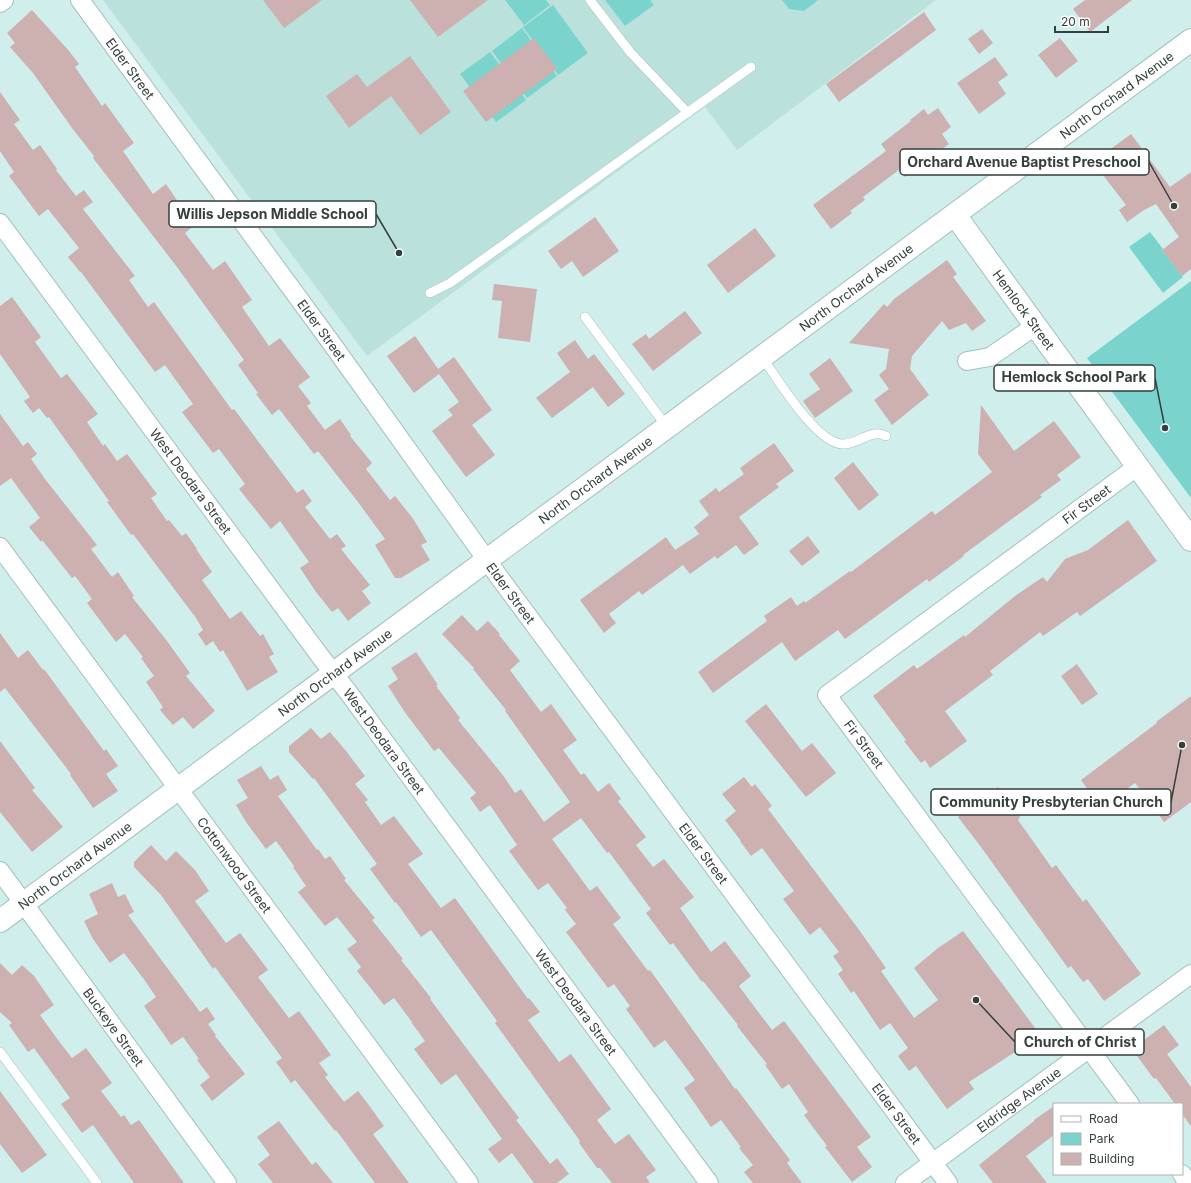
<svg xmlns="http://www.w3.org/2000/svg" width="1191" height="1183" font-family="Inter,sans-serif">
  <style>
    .built { fill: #bbe1dd }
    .green { fill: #7ad4cd }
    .building { fill: #ccb1b0 }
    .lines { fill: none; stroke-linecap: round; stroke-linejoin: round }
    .lane-casing { stroke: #a3c0bd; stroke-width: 10 }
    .street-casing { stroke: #a3c0bd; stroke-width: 20 }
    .secondary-casing { stroke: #a3c0bd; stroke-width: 24 }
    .lane { stroke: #fff; stroke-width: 9 }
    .street { stroke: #fff; stroke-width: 18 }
    .secondary { stroke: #fff; stroke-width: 22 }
    .labels { text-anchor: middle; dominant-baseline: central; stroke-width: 3.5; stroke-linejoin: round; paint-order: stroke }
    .street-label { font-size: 13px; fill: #343f3e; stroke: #fff }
    .leader { fill: none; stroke: #343f3e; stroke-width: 1.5 }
    .callout-dot { fill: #343f3e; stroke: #fff; stroke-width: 1.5 }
    .callout { fill: #fff; stroke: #343f3e; stroke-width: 1.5 }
    .callout-label { font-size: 14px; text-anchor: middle; font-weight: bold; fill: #343f3e }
  </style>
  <rect width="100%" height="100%" fill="#d0eeeb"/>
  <path class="built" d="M103 0H936L737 150 705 107 367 356Z"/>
  <path class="green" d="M505 0H546L550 5 524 25Z
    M605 0H650L654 5 625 26Z
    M782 0H818L804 11 789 9Z
    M553 5 588 53 558 75 523 27Z
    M522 28 557 76 527 98 492 51Z
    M490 52 526 100 496 122 460 74Z
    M1150 232 1163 249 1162 250 1183 277 1163 293 1129 247Z
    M1191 281V498L1087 358Z"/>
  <path class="building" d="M263 0H322L284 28Z
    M410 0H488L438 37Z
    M1085 0H1132L1090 32 1073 9Z
    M32 10 69 51 79 64 75 67 102 106 105 103 134 143 123 151 153 194 166 184 181 206 196 224 185 233 213 270 225 261 252 300 242 307 269 346 280 338 310 377 298 386 311 403 307 406 325 430 340 419 351 435 350 436 372 463 366 469 390 500 395 496 414 520 427 542 421 545 430 560 401 578H395L375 545 385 539 358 502 318 451 314 454 279 409 272 415 256 394 258 393 238 365 244 360 177 267 93 158 94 156 72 128 33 73 10 47 15 43 7 33Z
    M924 12 936 30 839 102 826 84Z
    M982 29 993 43 979 54 968 39Z
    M534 38 557 69 486 122 463 91Z
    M1060 38 1078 61 1056 78 1038 55Z
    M410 56 451 112 420 135 391 96 349 128 326 96 357 74 367 87Z
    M995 57 1008 75 998 82 1006 94 979 114 957 83Z
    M0 92 20 120 14 124 33 150 40 145 57 169 56 170 76 196 84 190 93 202 83 209 135 276 129 280 148 307 154 302 232 410 234 409 297 493 303 489 312 501 305 507 330 539 337 534 346 546 341 549 370 585 362 591 371 603 348 621 338 608 332 612 316 592 300 568 309 562 280 521 271 529 239 489 245 484 219 449 213 453 182 412 193 404 165 365 155 372 81 272H80L68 257 79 248 48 209 39 216 9 176 14 172 0 151Z
    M938 108 951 127 942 134 949 144 905 177 900 169 863 197 865 200 850 211 852 213 831 229 813 205 886 151 881 144 911 121 910 120 924 109 928 115Z
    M1131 134 1170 187 1191 172V269L1182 276 1162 250 1179 237 1156 204 1144 210 1127 222 1119 210 1126 205 1093 162Z
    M595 217 619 251 583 277 572 261 561 269 548 251Z
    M755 228 776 256 728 293 707 265Z
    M947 260 957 274 953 277 986 321 972 331 966 323 949 330 942 321 912 356 910 369 929 395 892 425 874 400 889 389 879 375 886 369 889 349 849 343 884 304 887 307 894 299Z
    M494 284 537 289 530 342 498 338 502 301 492 300Z
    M12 297 41 337 35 342 61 378 67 374 98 414 87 422 103 446 105 444 117 461 127 454 157 494 151 498 167 521 169 520 182 536 186 533 197 549H196L212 572 202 580 230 619 241 611 260 636 263 634 274 654 269 657 278 672 247 691 223 650 220 652 213 641 206 646 198 634 203 630 196 618 133 534 131 535 107 502 109 501 49 417 47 418 39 408 33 413 24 401 30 397 0 354V306Z
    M685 311 702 333 653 371 632 344 646 334 649 339Z
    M415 336 438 369 454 357 492 410 472 425 495 455 466 477 432 431 453 415 448 410 459 402 439 374 414 393 387 356Z
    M575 340 588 359 594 354 625 394 608 407 593 387 552 418 536 398 570 372 557 353Z
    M830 358 853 391 815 418 803 401 820 389 809 374Z
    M981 405 1014 451 1054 421 1081 457 1057 475 1061 480 1040 495 1042 497 963 555 964 556 929 582 927 579 845 639 838 630 795 661 782 642 713 693 698 672 767 621 764 616 791 597 797 606 804 601 805 603 850 571 851 572 932 511 935 515 992 472 978 454Z
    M0 414 23 446 28 442 37 454 31 459 45 479 97 545 91 549 112 577 118 572 134 596 132 597 167 641 190 673 186 676 215 711 193 729 183 717 173 725 160 710 163 707 146 682 154 676 141 658 143 657 125 634 116 642 87 603 92 599 75 576 72 578 42 540 41 542 29 527 40 518 11 478 0 486Z
    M774 443 794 471 776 484 779 487 739 517 759 544 744 555 736 545 717 559 715 556 690 574 683 565 642 595 639 591 609 614 616 623 604 633 580 600 666 537 675 550 699 534 694 527 709 515 699 501 716 488 719 492 744 474 740 468Z
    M853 462 879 495 859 511 834 478Z
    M1128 520 1157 561 1080 616 1077 612 1043 636 1040 632 990 671 993 675 945 711 967 741 930 768 925 760 921 763 904 741 906 740 873 696 914 665 917 669 964 635 965 637 1015 596 1043 577 1047 582 1065 559 1088 550Z
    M808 536 820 552 802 566 789 551Z
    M462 615 477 631 488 621 500 634 499 635 520 661 510 670 541 712 551 704 577 740 563 750 581 775 584 773 598 792 609 783 621 799 618 801 646 837 636 845 653 867 664 859 694 897 680 908 711 952 725 941 751 976 739 986 753 1005 772 1030 784 1021 871 1137 857 1147 872 1167 852 1182 825 1147 827 1146 804 1115 808 1112 789 1084 782 1089 765 1065 767 1064 737 1026 738 1025 703 981 702 982 673 943 670 945 646 913 651 909 609 852 607 853 581 818 552 839 590 891 597 886 621 918 613 924 648 971 650 970 735 1089 736 1088 790 1160 787 1163 802 1183H753L744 1172 753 1165 739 1148 741 1147 721 1120 711 1127 684 1088 695 1080 684 1065 665 1040 654 1048 626 1009 630 1006 614 984 608 988 566 932 576 924 565 910 567 908 548 883 538 890 509 851 517 845 490 805 480 812 470 798 476 793 439 748 434 751 404 711 388 686 398 679 391 668 416 652 438 685 436 686 460 718 458 720 502 774 515 793 521 789 544 822 570 802 505 711 506 710 473 669 474 668 442 634Z
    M0 633 18 658 28 650 43 670 44 669 104 751 106 749 118 766 106 774 118 791 93 808 70 775 71 774 5 688 0 692Z
    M1077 664 1098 694 1082 705 1061 676Z
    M1191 696V802L1164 822 1135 783 1101 808 1081 780 1157 723 1156 722Z
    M766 704 802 751 812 743 836 773 806 797 745 721Z
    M311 728 321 739 330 732 346 751 365 776 355 784 368 800 365 802 381 825 394 816 423 854 408 864 441 908 455 898 528 999 529 998 540 1012 528 1020 559 1062 571 1054 611 1109 597 1120 615 1144 629 1134 656 1170 646 1177 650 1183H612L600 1168H597L579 1143 580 1141 495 1023 497 1021 431 930 421 937 396 902 395 903 370 869 377 864 314 778 313 779 289 752V746Z
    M0 741 35 788 32 790 63 827 32 852 0 812Z
    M261 766 270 780 278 775 287 790 278 796 317 850 318 849 325 859 330 856 346 879 344 880 375 918 372 920 403 959 401 960 431 998 430 999 464 1045 519 1118 516 1120 550 1164 557 1158 569 1174 557 1183H534L512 1153 499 1163 488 1149 502 1139 456 1074 441 1085 414 1049 425 1041 411 1022H412L394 998 384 1005 357 971 361 967 347 949 357 942 337 917 325 926 298 892 306 886 293 867 294 866 276 841 266 849 246 822 236 805 248 798 237 780Z
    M744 777 752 787 755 784 772 806 768 809 857 927 886 968 881 971 914 1018 938 1000 914 968 938 948 963 931 1038 1032 1015 1052 969 1082 974 1089 947 1109 916 1066 909 1071 898 1056 908 1048 890 1023 880 1030 854 991 851 993 838 974 843 970 833 956 839 952 820 927 810 935 783 899 794 891 762 848 751 856 740 841H741L725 820 736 811 722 794Z
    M998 787 1020 817 1018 820 1052 868 1056 865 1083 902 1086 899 1141 974 1104 1001 1088 979 1083 982 1071 966 1068 968 981 847 958 817Z
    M151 845 166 861 176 851 195 870 209 891 195 901 226 943 240 933 257 955 268 970 258 977 289 1018 299 1011 331 1055 319 1063 328 1075 325 1077 344 1102 358 1091 368 1104 384 1126 373 1134 409 1183H375L336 1130 335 1131 295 1080 291 1083 276 1062 282 1058 215 967 213 969 161 895 134 867V862Z
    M112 883 118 897 125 894 134 912 128 915 200 1012 207 1007 215 1019 208 1024 216 1035 215 1036 245 1074 212 1101 200 1085 210 1077 197 1060 199 1059 183 1037 171 1045 144 1006 156 997 143 978 124 953 110 963 93 939 84 921 98 914 89 894Z
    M0 963 12 975 22 965 34 976 54 1005 40 1015 58 1040 72 1058 86 1048 112 1083 101 1091 121 1117 124 1115 131 1125 139 1120 184 1183H134L93 1125 82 1133 61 1104 70 1098 34 1048 28 1052 9 1025 12 1023 0 1012Z
    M1164 1025 1179 1045 1167 1054 1191 1087V1126L1182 1114V1104H1175L1156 1078 1154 1079 1132 1049Z
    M0 1091 47 1155 22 1173 0 1144Z
    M1054 1106V1135L1026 1156 1047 1183H993L979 1165 1034 1121V1120Z
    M279 1121 312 1165 316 1162 333 1183H273L258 1164 270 1155 257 1137Z"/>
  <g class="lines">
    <g class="lane-casing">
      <path id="lane" d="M590 0 630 52 688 113
        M430 293 450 283 751 67
        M585 317 667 427
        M762 357C777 378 816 443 842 444 859 445 870 428 886 436
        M0 1052 97 1183"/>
    </g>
    <g class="street-casing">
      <g id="street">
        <path id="s1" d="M80 0 332 344 499 577 948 1183"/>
        <path d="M0 3 4 0"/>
        <path id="s2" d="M0 223 320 656 348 692 709 1183"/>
        <path d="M967 361 990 357 1035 326"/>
        <path id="s3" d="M0 547 469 1183"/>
        <path id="s4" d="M0 871 227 1183"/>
        <path id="s5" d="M1130 1104 827 695 1138 466"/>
        <path d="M1182 1174 1188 1183"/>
        <path id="s6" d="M905 1183 1191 974"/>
      </g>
    </g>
    <g class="secondary-casing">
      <g id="secondary">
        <path id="s7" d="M955 215 1191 540"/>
        <path id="s8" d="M0 921 315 687 1191 40"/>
      </g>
    </g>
    <use href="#lane" class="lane"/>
    <use href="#street" class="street"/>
    <use href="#secondary" class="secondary"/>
  </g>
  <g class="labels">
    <g class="street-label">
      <text stroke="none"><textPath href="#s1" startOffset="85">Elder Street</textPath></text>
      <text stroke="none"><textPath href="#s8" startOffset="1389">North Orchard Avenue</textPath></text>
      <text stroke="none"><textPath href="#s8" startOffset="1065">North Orchard Avenue</textPath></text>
      <text stroke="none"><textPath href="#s7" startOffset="117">Hemlock Street</textPath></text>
      <text stroke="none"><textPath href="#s1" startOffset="409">Elder Street</textPath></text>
      <text stroke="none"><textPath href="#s8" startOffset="741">North Orchard Avenue</textPath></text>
      <text stroke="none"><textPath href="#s2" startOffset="321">West Deodara Street</textPath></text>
      <text stroke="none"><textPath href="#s5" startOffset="831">Fir Street</textPath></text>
      <text stroke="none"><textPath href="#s1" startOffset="733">Elder Street</textPath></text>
      <text stroke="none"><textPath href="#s8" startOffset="417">North Orchard Avenue</textPath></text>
      <text stroke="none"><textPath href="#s2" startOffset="645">West Deodara Street</textPath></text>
      <text transform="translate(864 744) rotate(53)">Fir Street</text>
      <text stroke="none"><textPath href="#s1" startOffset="1057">Elder Street</textPath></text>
      <text stroke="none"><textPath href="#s8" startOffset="93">North Orchard Avenue</textPath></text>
      <text stroke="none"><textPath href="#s3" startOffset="395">Cottonwood Street</textPath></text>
      <text stroke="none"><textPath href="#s2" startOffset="969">West Deodara Street</textPath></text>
      <text stroke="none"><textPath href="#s4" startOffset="193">Buckeye Street</textPath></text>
      <text stroke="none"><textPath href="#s6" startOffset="141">Eldridge Avenue</textPath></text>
      <text stroke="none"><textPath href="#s1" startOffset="1381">Elder Street</textPath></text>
    </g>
  </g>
  <path class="leader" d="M1174 206L1149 162M399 253L376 214M1165 428L1155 378M1182 745L1171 802M976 1000L1015 1042"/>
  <g class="callout-dot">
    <circle cx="1174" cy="206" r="4"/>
    <circle cx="399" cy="253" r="4"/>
    <circle cx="1165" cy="428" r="4"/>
    <circle cx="1182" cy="745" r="4"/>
    <circle cx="976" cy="1000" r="4"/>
  </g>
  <g class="callout">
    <rect x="900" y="149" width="249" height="26" rx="4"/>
    <rect x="169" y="201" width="207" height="26" rx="4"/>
    <rect x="994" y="365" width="161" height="26" rx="4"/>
    <rect x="931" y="789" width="240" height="26" rx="4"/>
    <rect x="1015" y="1029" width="129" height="26" rx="4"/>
  </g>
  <g class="callout-label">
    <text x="1024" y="167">Orchard Avenue Baptist Preschool</text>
    <text x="272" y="219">Willis Jepson Middle School</text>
    <text x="1074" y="382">Hemlock School Park</text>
    <text x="1051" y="807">Community Presbyterian Church</text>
    <text x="1080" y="1047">Church of Christ</text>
  </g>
  <rect x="1053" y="1103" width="130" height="72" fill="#ffffff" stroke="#aeb2b2"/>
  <rect x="1061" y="1116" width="20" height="6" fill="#ffffff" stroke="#aeb2b2"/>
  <text x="1089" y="1123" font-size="12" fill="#343f3e">Road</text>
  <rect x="1061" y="1133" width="20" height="12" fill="#7ad4cd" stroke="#aeb2b2"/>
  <text x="1089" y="1143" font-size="12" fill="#343f3e">Park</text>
  <rect x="1061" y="1153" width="20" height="12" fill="#ccb1b0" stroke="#aeb2b2"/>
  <text x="1089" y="1163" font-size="12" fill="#343f3e">Building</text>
  <path d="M1055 26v6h53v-6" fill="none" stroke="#343f3e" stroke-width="2"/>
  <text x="1061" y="26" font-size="12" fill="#343f3e" stroke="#ffffff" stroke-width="3" paint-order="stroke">20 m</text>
</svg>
